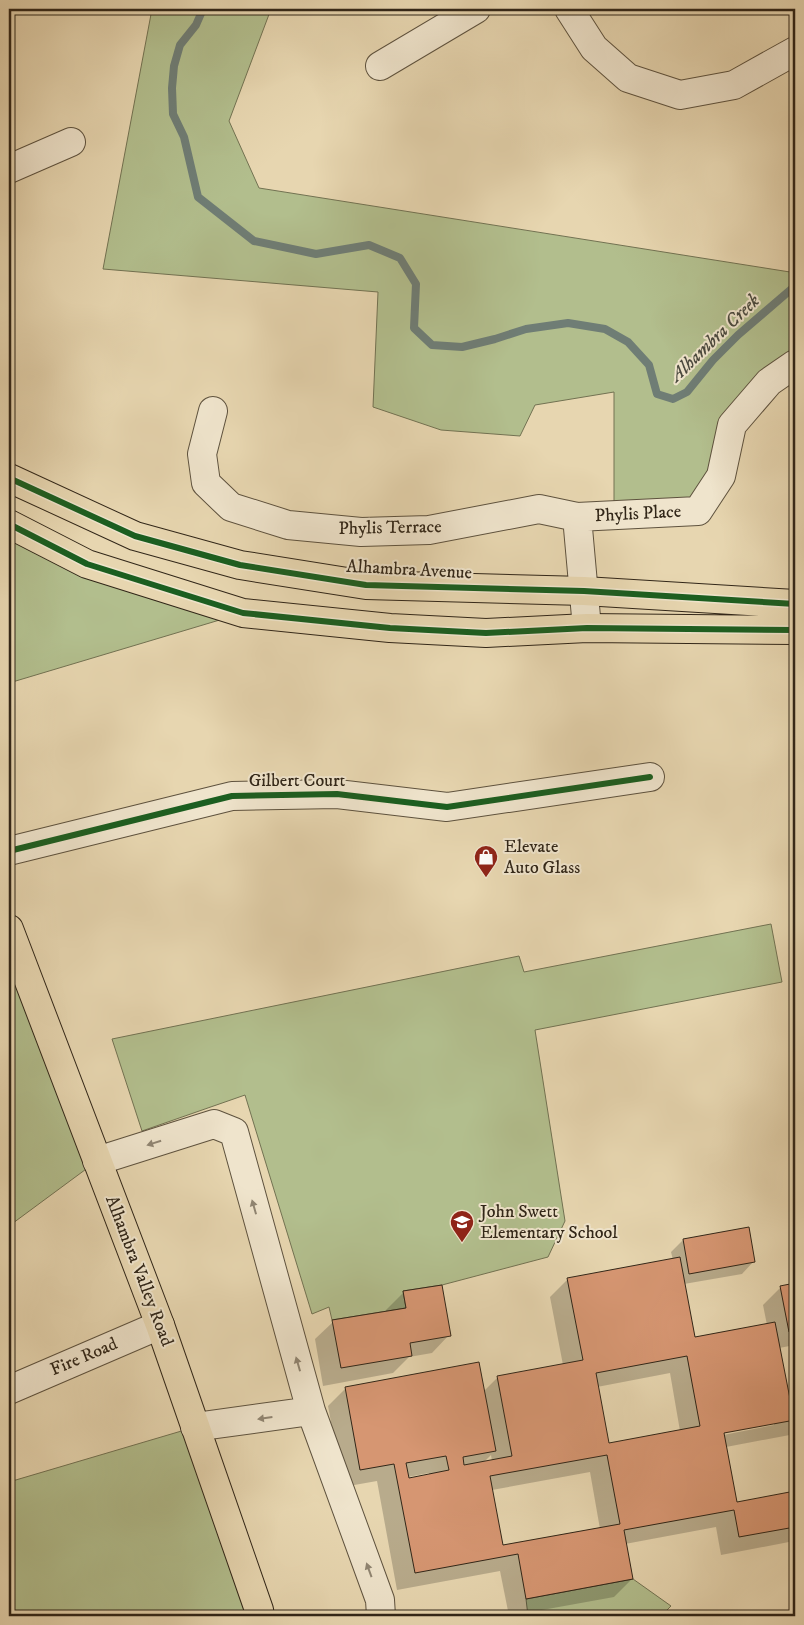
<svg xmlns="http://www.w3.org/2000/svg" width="804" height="1625" font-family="'IM FELL DW Pica',serif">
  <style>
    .green { fill: #b2be8d; stroke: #727252 }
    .shadow { fill: #0003; fill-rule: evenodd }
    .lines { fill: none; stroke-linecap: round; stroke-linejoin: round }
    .stream { stroke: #6f7d75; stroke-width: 8 }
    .building { fill: #d69672; stroke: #312618; fill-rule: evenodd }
    .minor-casing { stroke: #5e523e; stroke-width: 30 }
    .major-casing { stroke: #312618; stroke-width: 30 }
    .minor { stroke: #efe4cc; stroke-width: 28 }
    .major { stroke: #e7d6b0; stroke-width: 28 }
    .cycleway-casing { stroke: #efe4cc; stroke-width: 9 }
    .cycleway { stroke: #1b5e20; stroke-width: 6 }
    .oneway { fill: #908572 }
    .labels { text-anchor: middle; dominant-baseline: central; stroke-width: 4; stroke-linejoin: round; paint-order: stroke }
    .street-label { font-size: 18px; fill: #312618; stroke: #efe4cc }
    .poi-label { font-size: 18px; fill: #312618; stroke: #efe4cc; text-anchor: start }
    .water-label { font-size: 19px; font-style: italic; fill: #4b4a3f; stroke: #efe4cc }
  </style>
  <rect width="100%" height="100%" fill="#e7d6b0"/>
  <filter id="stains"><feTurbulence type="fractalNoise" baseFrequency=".004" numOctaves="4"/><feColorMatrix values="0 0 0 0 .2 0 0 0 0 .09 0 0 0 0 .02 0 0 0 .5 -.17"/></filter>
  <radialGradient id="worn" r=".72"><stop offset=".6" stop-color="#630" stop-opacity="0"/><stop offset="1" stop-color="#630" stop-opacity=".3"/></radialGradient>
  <path class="green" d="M152 9H271L229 121 259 188 790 272 795 268V364L769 382 698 511 614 515V392L535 405 520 436 441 430 373 407 378 292 103 269Z
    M9 524 243 613 9 683Z
    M771 924 782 982 535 1030 565 1221 548 1257 442 1285 403 1291 406 1308 332 1320 329 1307 312 1314 245 1095 142 1131 112 1039 519 956 524 972Z
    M9 929 97 1161 9 1226Z
    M195 1427 260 1616H9V1482Z
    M633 1579 671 1606 661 1616H528L526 1599Z"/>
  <path class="shadow" d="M683 1240 754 1261 742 1274 684 1284 694 1338 767 1325 763 1305 781 1287 795 1284V1345L779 1348 791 1410H795V1434L726 1447 736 1503 795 1492V1536L789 1542 721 1555 716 1527 625 1544 632 1579 614 1597 509 1616 500 1571 397 1590 377 1481 343 1487 328 1406 346 1388 483 1392 497 1378 563 1365 550 1297 568 1279 673 1260 671 1252ZM670 1373 680 1431 608 1444 597 1387ZM774 1423V1425L718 1436V1433ZM491 1455 492 1461 483 1463ZM590 1472 600 1529 502 1547 492 1490ZM429 1473V1475L408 1479V1477Z
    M404 1292 449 1335 432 1353 409 1357 393 1373 323 1386 315 1339 333 1322 386 1312V1310Z"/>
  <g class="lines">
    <path class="stream" d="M203 9 196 25 180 45 174 66 172 88 173 114 184 137 198 197 254 241 316 254 369 245 400 258 416 284 414 328 432 345 462 347 495 339 526 329 568 323 605 329 628 342 649 365 657 394 673 399 687 392 713 360 738 335 795 286"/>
  </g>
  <path class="building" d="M749 1227 755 1262 689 1274 683 1239Z
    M680 1257 695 1337 775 1322 792 1409 795 1408V1420L724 1433 737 1502 795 1491V1527L739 1537 734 1510 624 1530 633 1579 526 1599 518 1554 415 1573 394 1464 360 1470 345 1387 479 1362 496 1451 463 1457 464 1465 512 1456 497 1376 583 1360 567 1278ZM687 1356 700 1426 609 1443 596 1373ZM607 1455 620 1524 503 1545 490 1476ZM446 1456 449 1470 409 1478 406 1463Z
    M795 1283V1331L789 1332 780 1286Z
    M442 1285 451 1336 410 1343 412 1356 341 1368 332 1320 406 1308 403 1291Z"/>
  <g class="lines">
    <g class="minor-casing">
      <path id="minor" d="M569 9 594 48 628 78 680 95 734 85 795 51
        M380 66 476 9
        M9 169 71 142
        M213 411 202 454 206 483 231 507 288 525 361 532 429 530 539 509 577 517 587 628
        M577 517 698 511 721 476 732 425 769 382 795 364
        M9 851 232 796 337 794 447 807 650 777
        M97 1161 214 1124 234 1132 311 1411
        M9 1390 160 1325
        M195 1427 311 1411 380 1600 381 1616"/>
    </g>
    <g class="major-casing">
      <path id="major" d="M9 478 135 536 240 565 366 585 584 591 795 604
        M9 524 87 564 243 613 390 628 486 633 587 628 795 630
        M9 929 160 1325 259 1610 260 1616"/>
    </g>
    <use href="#minor" class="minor"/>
    <use href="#major" class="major"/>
    <g class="cycleway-casing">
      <path id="cycleway" d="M9 478 135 536 240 565 366 585 584 591 795 604
        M9 524 87 564 243 613 390 628 486 633 587 628 795 630
        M9 851 232 796 337 794 447 807 650 777"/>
    </g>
    <use href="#cycleway" class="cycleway"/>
  </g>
  <defs><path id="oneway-solid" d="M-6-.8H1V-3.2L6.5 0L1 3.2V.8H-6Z" transform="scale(1.25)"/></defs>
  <g class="oneway">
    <use href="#oneway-solid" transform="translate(154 1143) rotate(162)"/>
    <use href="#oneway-solid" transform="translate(254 1207) rotate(-106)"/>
    <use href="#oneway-solid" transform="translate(298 1364) rotate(-106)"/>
    <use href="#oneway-solid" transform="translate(265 1418) rotate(172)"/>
    <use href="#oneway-solid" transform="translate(369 1570) rotate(-110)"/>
  </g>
  <defs>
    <g id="shop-pin" transform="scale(1.25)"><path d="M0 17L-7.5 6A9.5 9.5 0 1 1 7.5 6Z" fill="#8f2418" stroke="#efe4cc"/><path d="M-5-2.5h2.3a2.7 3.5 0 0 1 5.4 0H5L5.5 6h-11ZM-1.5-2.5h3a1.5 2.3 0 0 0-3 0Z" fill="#fff"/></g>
    <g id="school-pin" transform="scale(1.25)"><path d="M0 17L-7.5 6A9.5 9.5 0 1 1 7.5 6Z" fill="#8f2418" stroke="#efe4cc"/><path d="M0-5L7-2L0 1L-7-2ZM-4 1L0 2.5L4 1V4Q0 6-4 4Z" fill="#fff"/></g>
  </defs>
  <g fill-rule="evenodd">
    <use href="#shop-pin" x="486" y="857"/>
    <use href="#school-pin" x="462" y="1222"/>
  </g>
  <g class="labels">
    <g class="street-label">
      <text transform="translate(638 514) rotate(-3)">Phylis Place</text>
      <text transform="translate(390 528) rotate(-1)">Phylis Terrace</text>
      <text transform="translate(409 570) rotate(3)">Alhambra Avenue</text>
      <text x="297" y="781">Gilbert Court</text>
      <text transform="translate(139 1271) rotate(69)">Alhambra Valley Road</text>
      <text transform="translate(84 1357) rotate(-23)">Fire Road</text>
    </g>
    <g class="poi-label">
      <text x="504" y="847">Elevate<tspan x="504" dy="21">Auto Glass</tspan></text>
      <text x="480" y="1212">John Swett<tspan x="480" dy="21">Elementary School</tspan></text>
    </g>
    <g class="water-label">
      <text transform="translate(715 338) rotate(-44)">Alhambra Creek</text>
    </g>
  </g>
  <rect width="804" height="1625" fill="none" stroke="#e7d6b0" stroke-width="30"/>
  <rect x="10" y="10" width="784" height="1605" fill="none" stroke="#312618" stroke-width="2.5"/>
  <rect x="15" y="15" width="774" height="1595" fill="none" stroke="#312618"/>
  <rect width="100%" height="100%" filter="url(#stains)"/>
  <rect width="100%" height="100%" fill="url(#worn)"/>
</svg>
